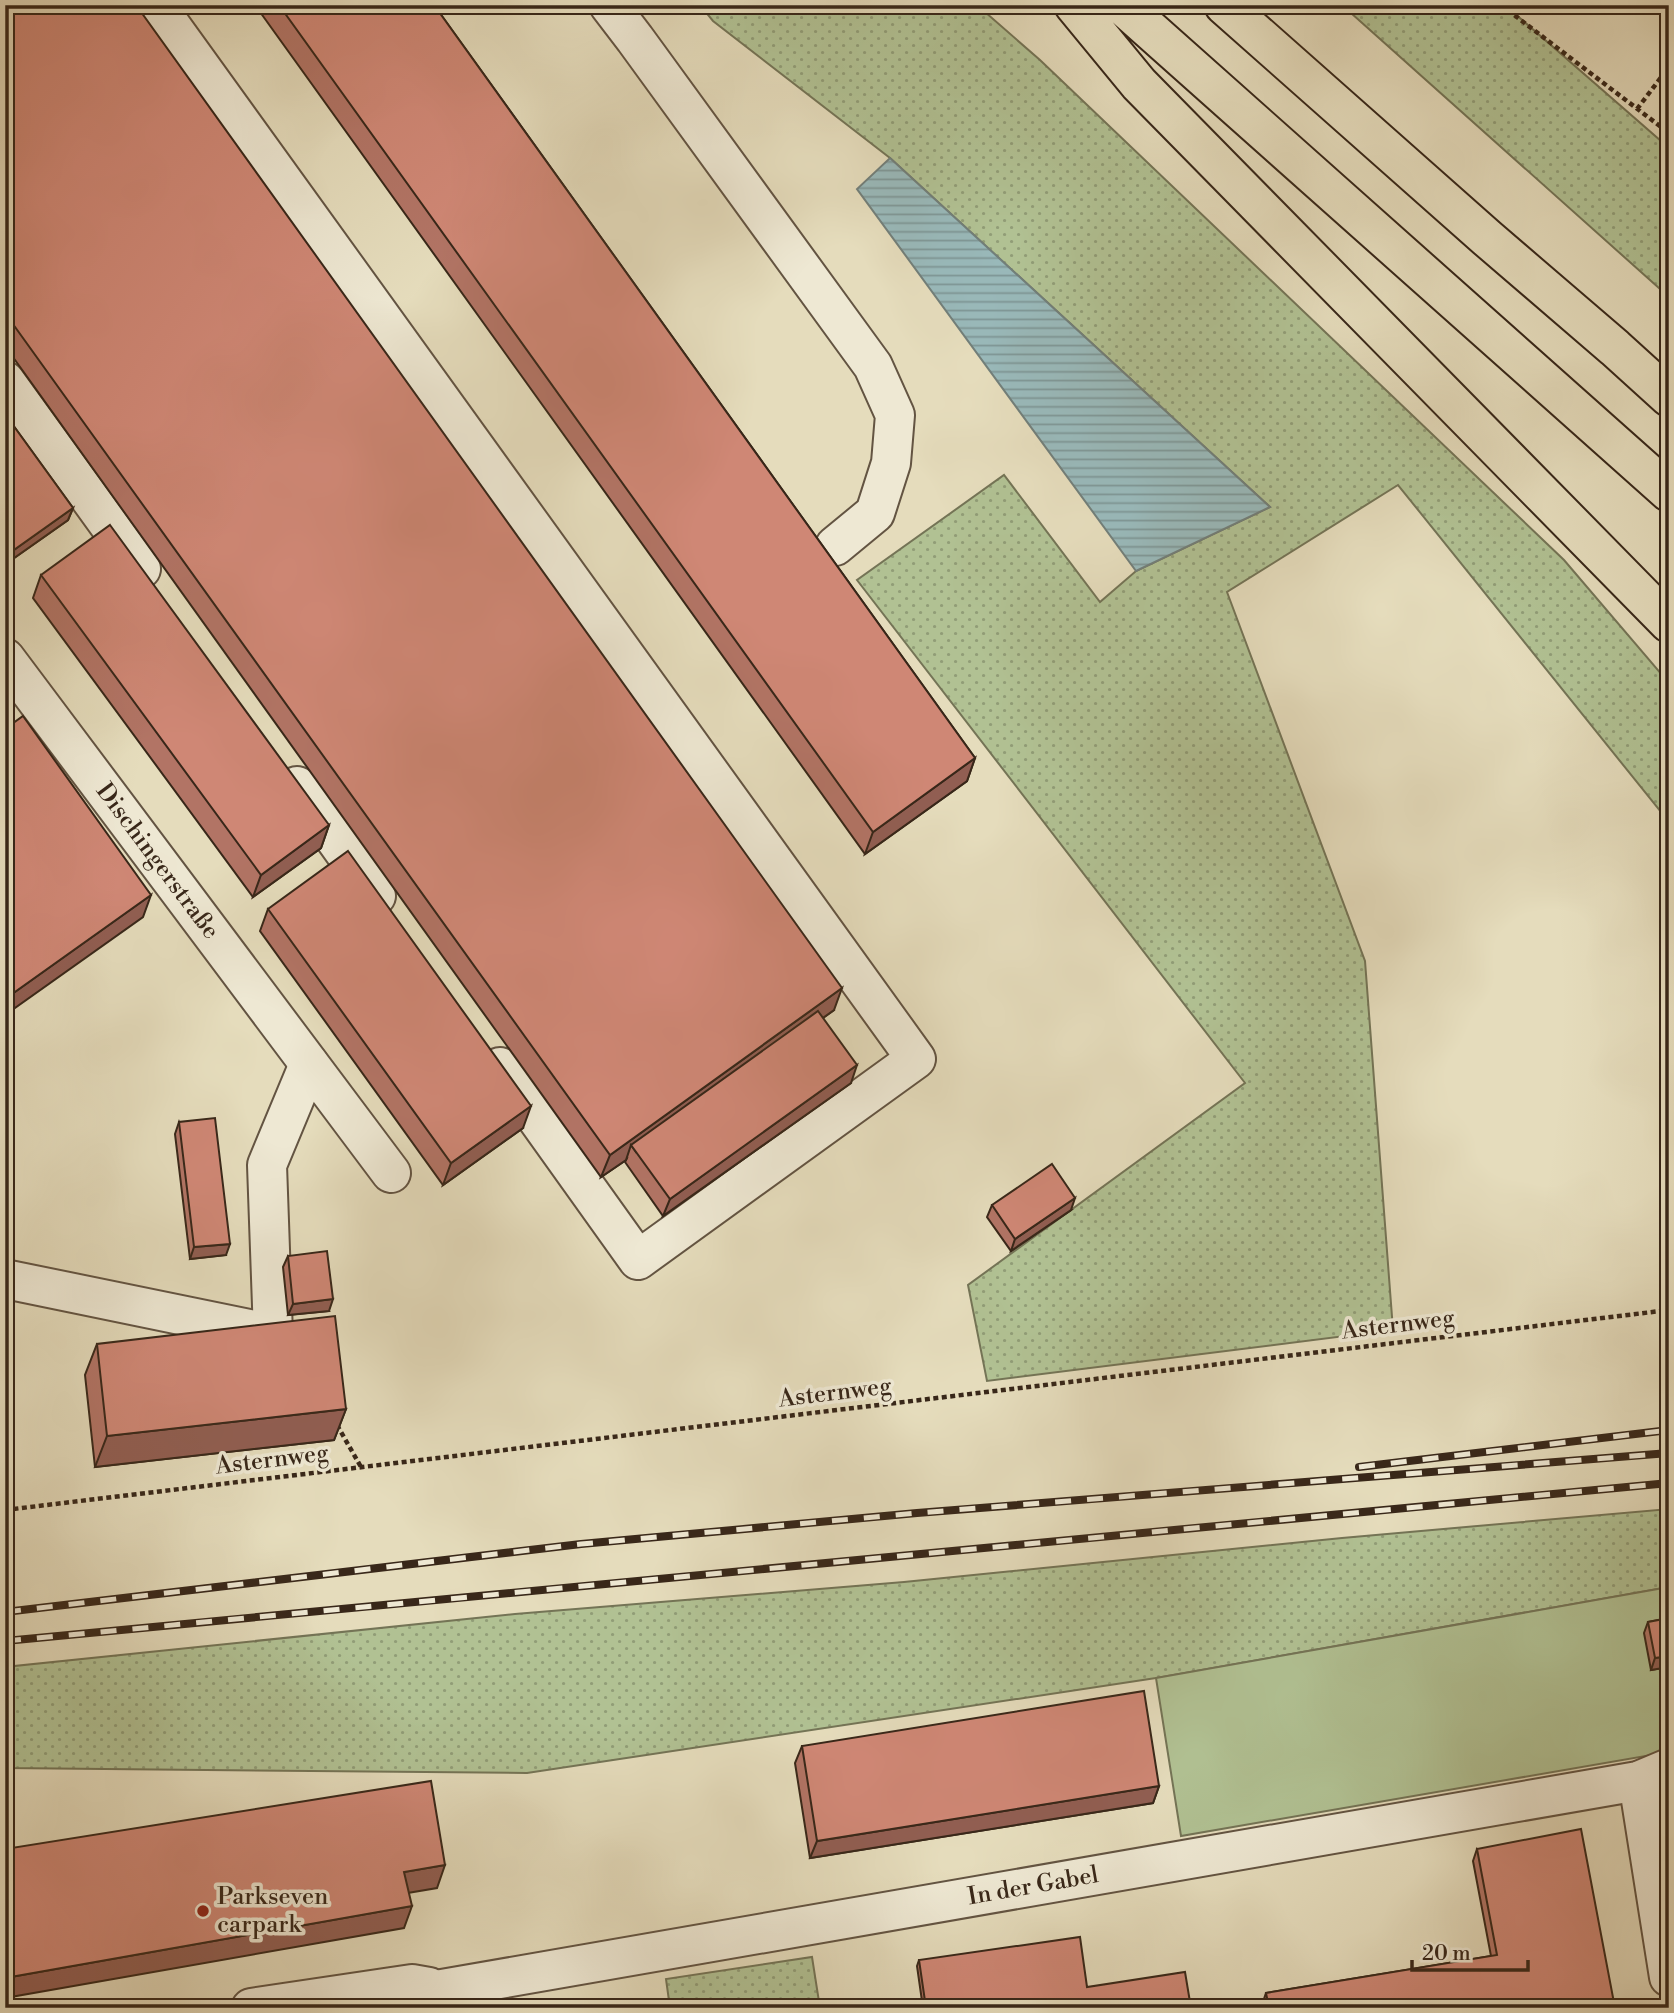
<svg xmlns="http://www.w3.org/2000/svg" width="1674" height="2013" font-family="'Libre Bodoni',serif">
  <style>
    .grass { fill: url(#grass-dots); stroke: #747456; stroke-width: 2 }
    .garden { fill: #b1c193; stroke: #747456; stroke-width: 2 }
    .water { fill: url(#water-rules); stroke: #727f7a; stroke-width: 2 }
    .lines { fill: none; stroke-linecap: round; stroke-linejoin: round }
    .minor-casing { stroke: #635442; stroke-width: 42 }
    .highway-casing { stroke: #382719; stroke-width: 42 }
    .path { stroke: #382719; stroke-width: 4.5; stroke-dasharray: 5 3.5; stroke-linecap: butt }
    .minor { stroke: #eee8d3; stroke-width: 38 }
    .highway { stroke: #e5dcbc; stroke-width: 38 }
    .rail-casing { stroke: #382719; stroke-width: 8 }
    .rail { stroke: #eee8d3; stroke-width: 5; stroke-dasharray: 16; stroke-linecap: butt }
    .wall { fill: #b27465; stroke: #382719; stroke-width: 2 }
    .shaded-wall { fill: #915e52; stroke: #382719; stroke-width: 2 }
    .building { fill: #cf8775; stroke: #382719; stroke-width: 2 }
    .poi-dot { fill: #8f2418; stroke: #eee8d3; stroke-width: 2.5 }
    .labels { text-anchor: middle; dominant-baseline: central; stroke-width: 7; stroke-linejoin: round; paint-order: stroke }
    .street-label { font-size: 24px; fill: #382719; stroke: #eee8d3 }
    .poi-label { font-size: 24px; fill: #382719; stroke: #eee8d3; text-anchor: start }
  </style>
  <defs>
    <pattern id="grass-dots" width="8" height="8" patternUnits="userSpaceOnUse" patternTransform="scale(1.75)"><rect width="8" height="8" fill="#b1c193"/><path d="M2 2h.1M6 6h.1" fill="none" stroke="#919d77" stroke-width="1.8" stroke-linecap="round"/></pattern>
    <pattern id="water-rules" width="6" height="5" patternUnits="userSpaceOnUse" patternTransform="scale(1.75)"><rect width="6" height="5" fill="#99b9ba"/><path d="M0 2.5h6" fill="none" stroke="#7e9696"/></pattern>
  </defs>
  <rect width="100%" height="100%" fill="#e5dcbc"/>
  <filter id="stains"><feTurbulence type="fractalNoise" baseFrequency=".00286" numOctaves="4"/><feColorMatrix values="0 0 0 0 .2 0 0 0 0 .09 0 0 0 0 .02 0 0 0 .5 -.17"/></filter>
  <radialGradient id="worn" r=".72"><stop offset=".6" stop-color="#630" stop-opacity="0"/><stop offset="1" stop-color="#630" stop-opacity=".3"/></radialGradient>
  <path class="grass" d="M700 5H977L1040 60 1564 560 1669 683V822L1398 485 1227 592 1365 961 1393 1330 987 1381 968 1285 1245 1083 857 580 1004 475 1100 602 1136 571 1270 507 890 158 713 21Z
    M1342 5H1505L1669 148V297Z
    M1669 1509V1587L1156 1678 527 1773 5 1768V1667L515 1614 904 1582 1342 1538Z
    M812 1957 820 2008H670L666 1979Z"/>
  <path class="garden" d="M1669 1587V1752L1181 1836 1156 1678Z"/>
  <path class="water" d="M890 158 1270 507 1136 571 857 189Z"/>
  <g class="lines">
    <g class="minor-casing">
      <g id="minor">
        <path d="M156 5 916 1059 638 1260 500 1067"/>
        <path d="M609 5 635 39 873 366 895 415 891 463 875 513 835 546"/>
        <path d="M5 381 141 569"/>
        <path id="s1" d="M5 658 391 1173"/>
        <path d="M297 786 376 896"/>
        <path d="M5 1279 273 1334 267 1165 309 1064"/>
        <path d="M1638 1781 1669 1977"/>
        <path d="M251 2008 412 1984 429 1987"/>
        <path id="s2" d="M398 2008 442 1989 1638 1781 1669 1768"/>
      </g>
    </g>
    <g class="highway-casing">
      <path id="highway" d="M1074 5 1139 84 1669 623
        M1122 5 1669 492
        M1224 5 1487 238 1615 348 1669 397"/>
    </g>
    <path class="path" d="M1501 5 1669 133
      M1637 109 1669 67
      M337 1425 361 1467
      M5 1510 1669 1310"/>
    <use href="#minor" class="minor"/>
    <use href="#highway" class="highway"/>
    <g class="rail-casing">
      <path id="rail" d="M1359 1467 1669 1430
        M5 1612 581 1544 917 1513 1669 1453
        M5 1641 1669 1483"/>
    </g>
    <use href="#rail" class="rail"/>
  </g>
  <path class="wall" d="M5 5 834 1010 823 1018 851 1083 663 1216 625 1162 626 1160 601 1177 5 346Z
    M255 5H434L975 758 967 781 865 854Z
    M5 414 73 508 68 520 7 563 5 561Z
    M41 575 329 825 321 848 253 897 33 598Z
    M268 909 523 1128 443 1185 260 931Z
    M179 1122 226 1255 190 1259 175 1134Z
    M992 1205 1071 1210 1011 1251 987 1217Z
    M288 1256 329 1311 288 1315 283 1267Z
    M97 1344 346 1409 334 1440 95 1467 85 1375Z
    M1669 1618V1667L1651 1670 1644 1633 1648 1622Z
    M802 1746 1159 1786 1153 1803 810 1858 795 1763Z
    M1477 1849 1615 2008H1263L1262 2005 1266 1993 1491 1956 1473 1861Z
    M919 1960 1087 1987 1191 2008H923L917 1966Z"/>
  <path class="shaded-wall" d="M73 508 68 520 7 563 11 552Z
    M975 758 967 781 865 854 873 832Z
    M329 825 321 848 253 897 261 875Z
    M151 895 143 917 5 1015V999Z
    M842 988 834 1010 636 1152 631 1145 626 1160 601 1177 610 1155Z
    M857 1065 851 1083 663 1216 670 1199Z
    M531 1106 523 1128 443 1185 451 1163Z
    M1075 1198 1071 1210 1011 1251 1015 1239Z
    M230 1244 226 1255 190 1259 194 1247Z
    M333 1299 329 1311 288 1315 293 1304Z
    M346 1409 334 1440 95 1467 107 1436Z
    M1669 1656V1667L1651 1670 1655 1658Z
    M1159 1786 1153 1803 810 1858 817 1841Z
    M445 1865 437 1888 396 1895 404 1872Z
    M412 1906 404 1928 5 1998V1978Z
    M1078 2002 1076 2008H1041Z"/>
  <path class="building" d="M5 5H136L842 988 610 1155 5 313Z
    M279 5H434L975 758 873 832Z
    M5 414 73 508 11 552 5 543Z
    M110 525 329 825 261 875 41 575Z
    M23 716 151 895 5 999V729Z
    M348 851 531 1106 451 1163 268 909Z
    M818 1011 857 1065 670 1199 631 1145Z
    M215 1118 230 1244 194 1247 179 1122Z
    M1052 1164 1075 1198 1015 1239 992 1205Z
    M327 1251 333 1299 293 1304 288 1256Z
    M335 1316 346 1409 107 1436 97 1344Z
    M1669 1618V1656L1655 1658 1648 1622Z
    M1144 1691 1159 1786 817 1841 802 1746Z
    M431 1781 445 1865 404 1872 412 1906 5 1978V1849Z
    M1581 1829 1615 2008H1269L1266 1993 1497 1955 1477 1849Z
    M1080 1937 1087 1987 1185 1972 1191 2008H1079L1078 2002 1041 2008H926L919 1960Z"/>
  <circle class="poi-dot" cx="203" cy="1911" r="7"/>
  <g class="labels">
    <g class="street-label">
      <text stroke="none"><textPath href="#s1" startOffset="254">Dischingerstraße</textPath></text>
      <text transform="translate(1398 1325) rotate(-7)">Asternweg</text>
      <text transform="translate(835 1393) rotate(-7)">Asternweg</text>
      <text transform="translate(272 1460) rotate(-7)">Asternweg</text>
      <text stroke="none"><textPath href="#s2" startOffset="648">In der Gabel</textPath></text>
    </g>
    <g class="poi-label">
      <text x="217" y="1897">Parkseven<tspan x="217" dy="28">carpark</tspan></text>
    </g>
  </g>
  <rect width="1674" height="2013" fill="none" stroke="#e5dcbc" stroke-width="28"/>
  <rect x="7" y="7" width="1660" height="1999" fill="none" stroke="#382719" stroke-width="3.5"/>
  <rect x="14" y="14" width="1646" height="1985" fill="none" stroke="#382719" stroke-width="2"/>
  <path d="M1412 1960v10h116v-10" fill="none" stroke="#382719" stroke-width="3.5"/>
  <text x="1422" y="1960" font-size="21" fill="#382719" stroke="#eee8d3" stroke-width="5" paint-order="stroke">20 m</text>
  <rect width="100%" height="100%" filter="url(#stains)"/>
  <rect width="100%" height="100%" fill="url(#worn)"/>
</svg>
